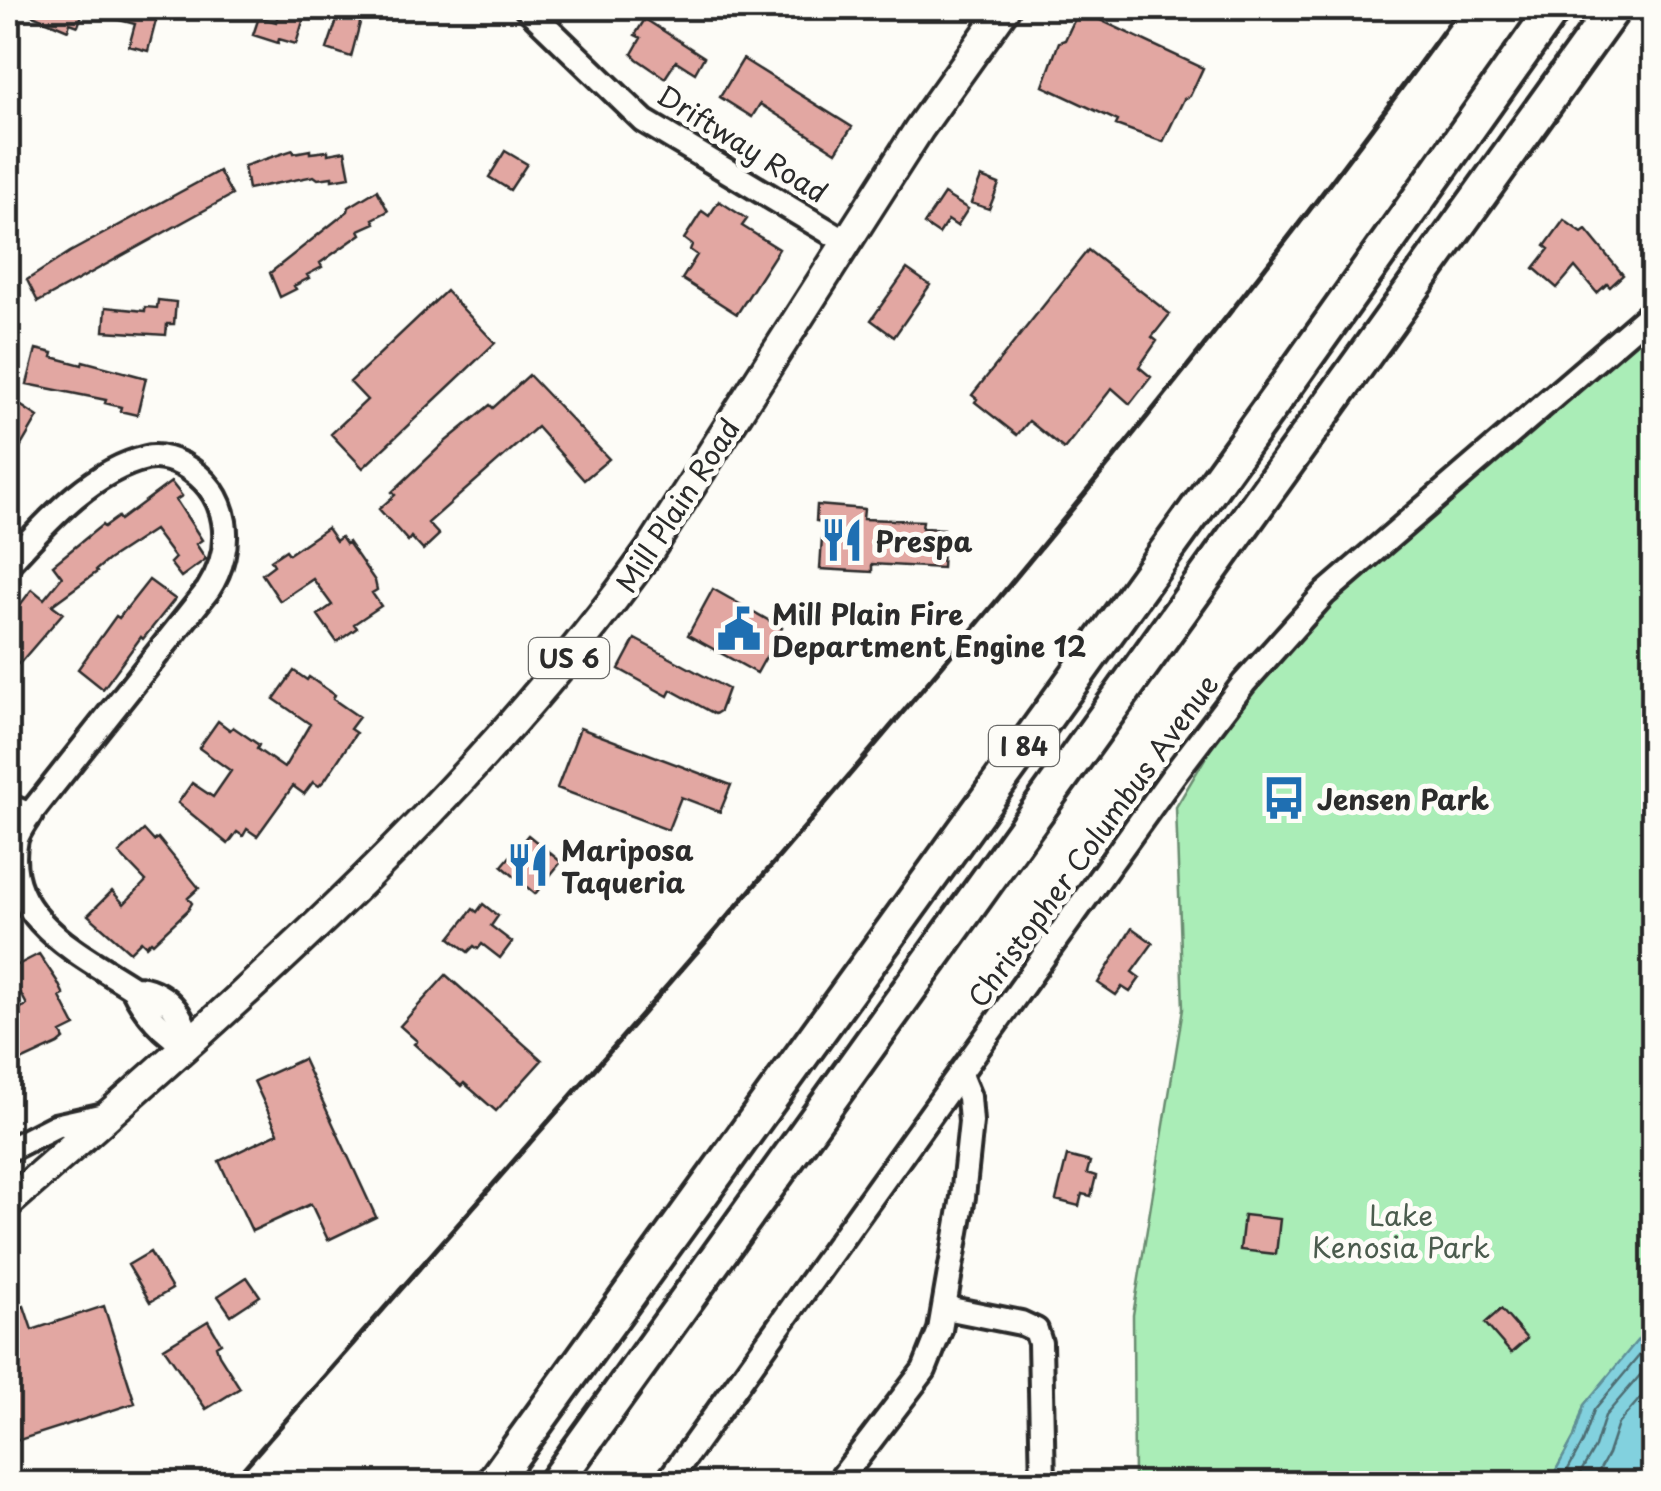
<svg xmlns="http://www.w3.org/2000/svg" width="1661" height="1491" font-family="'Playpen Sans',sans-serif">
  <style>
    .green { fill: #aaedb7; stroke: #6a8c71; stroke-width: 2.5 }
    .water { fill: #82d1de; stroke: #5f8f96; stroke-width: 2.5 }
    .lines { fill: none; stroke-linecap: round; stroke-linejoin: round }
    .shore { stroke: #4e6d73; stroke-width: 2.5 }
    .building { fill: #e2a7a2; stroke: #2b2b2b; stroke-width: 2.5 }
    .minor-casing { stroke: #2b2b2b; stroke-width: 30 }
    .major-casing { stroke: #2b2b2b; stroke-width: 35 }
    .highway-casing { stroke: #2b2b2b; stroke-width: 40 }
    .minor { stroke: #fdfcf7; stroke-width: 22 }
    .major { stroke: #fdfcf7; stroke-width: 28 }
    .highway { stroke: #fdfcf7; stroke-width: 32 }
    .rail { stroke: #2b2b2b; stroke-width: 5 }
    .labels { text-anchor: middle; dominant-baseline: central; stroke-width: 10; stroke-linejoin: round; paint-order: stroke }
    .shield { fill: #fdfcf7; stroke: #6a6a68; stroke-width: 2.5 }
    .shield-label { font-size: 25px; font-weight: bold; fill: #2b2b2b }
    .street-label { font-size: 28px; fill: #2b2b2b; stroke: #fdfcf7 }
    .poi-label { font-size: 28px; font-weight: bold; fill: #2b2b2b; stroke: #fdfcf7; text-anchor: start }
    .park-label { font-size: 28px; fill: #4b5c4e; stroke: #fdfcf7 }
  </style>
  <rect width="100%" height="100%" fill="#fdfcf7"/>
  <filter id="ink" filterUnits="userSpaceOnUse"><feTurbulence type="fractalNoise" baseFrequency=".01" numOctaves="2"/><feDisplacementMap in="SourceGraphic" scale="20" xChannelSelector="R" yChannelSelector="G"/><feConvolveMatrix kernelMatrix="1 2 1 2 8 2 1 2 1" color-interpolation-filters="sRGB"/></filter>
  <g filter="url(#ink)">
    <path class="green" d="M1653 310V1325L1584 1405 1574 1437 1549 1483 1134 1484 1133 1315 1183 1009 1176 807 1241 698 1338 574Z"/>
    <path class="water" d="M1650 1325H1654L1653 1483H1549L1574 1437 1584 1405Z"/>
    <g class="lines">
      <path class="shore" d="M1560 1484 1583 1442 1594 1410 1654 1338
        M1574 1484 1595 1447 1605 1416 1654 1359
        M1592 1484 1608 1454 1618 1424 1654 1382"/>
    </g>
    <path class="building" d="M16 8H77L83 12 78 26 70 23 68 30Z
      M93 8H139L158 13 148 51 129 46 135 24 92 13Z
      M280 8H307L296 44 279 39 278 43 253 35 259 17 276 22Z
      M341 8H364L351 57 327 49Z
      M1079 10 1203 68 1190 96 1184 99 1163 142 1116 125 1118 121 1043 86 1059 42 1065 40Z
      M645 19 704 57 695 73 676 61 665 78 637 59 632 54 641 38 635 35Z
      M743 59 852 127 836 152 760 104 752 117 720 97Z
      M293 150 294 153 310 150V153L328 151V154L345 151 350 177 332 180V177L318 179 314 176 248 189 244 166Z
      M505 151 527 164 510 190 489 177Z
      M219 171 232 195 38 302 27 280 70 252Z
      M981 177 999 184 989 209 971 203Z
      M377 190 388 211 373 219 375 223 359 230 361 234 320 263 322 267 307 275 309 278 294 286 296 289 280 297 270 273 348 211 349 207Z
      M944 194 968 209 957 226 948 220 939 234 924 224Z
      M719 201 747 219 742 226 779 249 737 314 682 279 697 255 690 250 692 245 684 239 702 211 709 216Z
      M1564 220 1582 233 1586 230 1623 275 1610 287 1607 284 1597 293 1575 267 1557 288 1534 268 1549 249 1545 246Z
      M1088 250 1170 314 1152 337 1157 341 1139 367 1151 377 1130 404 1112 388 1064 449 1029 421 1017 435 975 402 977 399 972 395Z
      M907 269 930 285 894 337 871 320Z
      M446 291 495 343 363 468 331 434 367 400 350 382Z
      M158 300 176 302 174 324H167L166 335 104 331 106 307 145 311V307L157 308Z
      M36 349 53 353 52 357 82 365 83 361 146 378 137 415 120 411 121 407 105 403 106 400 27 384Z
      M529 375 609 459 584 480 537 427 428 523 439 535 423 550 411 537 408 541 379 509 395 495 392 492 445 442 490 405 493 408Z
      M8 397 38 417 8 468Z
      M171 482 182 496 176 500 202 540 196 544 206 559 181 577 170 563 175 558 154 530 108 560 96 570 97 572 52 605 63 613 19 664 8 655V621L32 589 44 599 62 577 53 565 102 525 104 527 118 517 120 520Z
      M817 505 864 509 863 519 923 521 922 528 944 529 942 568 872 564V572L820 569 823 522 816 521Z
      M327 528 336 541 341 537 346 544 348 542 375 581 377 590 372 593 381 606 354 624 357 628 337 642 318 615 332 605 313 579 280 601 262 574 274 565 271 560 286 550 289 554Z
      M149 580 175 599 143 639 141 637 103 689 78 669 116 616 119 618Z
      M713 589 782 628 757 673 688 635Z
      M635 639 728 689 720 711 715 714 671 690 668 696 619 669Z
      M294 671 307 680 309 677 335 695 333 699 359 717 350 729 356 733 325 780 319 786 313 782 304 794 293 786 257 836 247 829 243 836 237 832 228 844 178 803 192 783 213 797 231 771 199 748 218 721 230 730 233 727 259 745 257 749 284 768 310 724 274 699Z
      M580 728 731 785 720 812 681 797 668 830 557 788Z
      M144 830 154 841 158 838 199 888 188 898 192 903 188 910 153 943 151 941 146 946 141 941 130 952 88 915 112 891 124 904 146 881 119 853Z
      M528 835 561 862 535 894 502 866Z
      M483 904 498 916 491 926 512 942 500 958 482 944 478 949 474 946 468 952 450 938 473 909 477 912Z
      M1132 928 1153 943 1132 972 1140 978 1130 992 1122 987 1116 995 1098 983Z
      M39 954 57 981 64 995 60 997 75 1026 61 1033 64 1039 58 1044 8 1067V1014L27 1005 8 970Z
      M446 975 542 1060 496 1111 464 1083 461 1086 414 1044 417 1041 400 1026Z
      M303 1059 376 1217 328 1240 311 1204 252 1231 219 1161 278 1133 254 1081Z
      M1067 1156 1090 1162 1087 1173 1096 1176 1091 1196 1082 1194 1079 1206 1056 1200Z
      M1244 1215 1280 1219 1276 1254 1240 1250Z
      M150 1252 172 1289 150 1302 128 1265Z
      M247 1277 260 1296 231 1315 218 1296Z
      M24 1306 32 1330 104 1306 135 1403 13 1442 8 1424V1311Z
      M1501 1309 1527 1339 1511 1353 1485 1323Z
      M208 1321 221 1343 216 1346 219 1355 240 1388 206 1409 164 1348Z"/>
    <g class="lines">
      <g class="minor-casing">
        <path id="minor" d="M527 8 644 121 846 242
          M8 564C45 524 90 471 146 458 159 455 171 459 183 465 231 492 236 547 208 590L46 794C35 808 22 823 16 839 0 917 81 954 133 988 143 1009 165 1036 187 1045 189 1016 162 987 133 988
          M8 806 31 815
          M8 1150 55 1126 109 1114
          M946 1308 1021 1323 1036 1330 1040 1343 1043 1484
          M666 1484 1173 776 1244 683 1324 594 1654 310
          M837 1484 924 1370 940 1330 963 1197 971 1122 969 1097 960 1075"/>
      </g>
      <g class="major-casing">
        <path id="major" d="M8 1203C237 1002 472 800 650 550L919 129 1005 8"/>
      </g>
      <g class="highway-casing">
        <path id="highway" d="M492 1484 1287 384 1554 8
          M554 1484 1614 8"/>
      </g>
      <use href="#minor" class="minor"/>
      <use href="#major" class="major"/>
      <use href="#highway" class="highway"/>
      <path class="rail" d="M230 1484C652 1001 1085 527 1460 8"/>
    </g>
  </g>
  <defs>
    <g id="restaurant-bare" transform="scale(3.45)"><path d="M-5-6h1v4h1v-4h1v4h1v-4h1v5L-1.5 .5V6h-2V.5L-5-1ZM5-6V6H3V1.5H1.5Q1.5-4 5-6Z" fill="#1f6fb2" stroke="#fdfcf7" stroke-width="2.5" paint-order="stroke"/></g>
    <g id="civic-bare" transform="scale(3.45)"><path d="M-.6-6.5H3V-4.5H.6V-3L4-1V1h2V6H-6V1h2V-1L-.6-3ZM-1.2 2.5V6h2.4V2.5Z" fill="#1f6fb2" stroke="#fdfcf7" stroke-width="2.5" paint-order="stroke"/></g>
    <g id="bus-bare" transform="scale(3.45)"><path d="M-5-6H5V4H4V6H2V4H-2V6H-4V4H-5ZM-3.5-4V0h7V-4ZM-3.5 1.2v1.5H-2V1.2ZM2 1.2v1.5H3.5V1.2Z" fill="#1f6fb2" stroke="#fdfcf7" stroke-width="2.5" paint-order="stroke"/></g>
  </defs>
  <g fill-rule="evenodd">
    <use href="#restaurant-bare" x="842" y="540"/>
    <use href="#civic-bare" x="739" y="629"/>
    <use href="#bus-bare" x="1284" y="798"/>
    <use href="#restaurant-bare" x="528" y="865"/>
  </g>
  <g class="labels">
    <g class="shield">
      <rect x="529" y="638" width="80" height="40" rx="8"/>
      <rect x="989" y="726" width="70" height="40" rx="8"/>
    </g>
    <g class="shield-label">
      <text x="569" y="658">US 6</text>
      <text x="1024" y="746">I 84</text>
    </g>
    <g class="street-label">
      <text transform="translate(743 143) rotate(32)">Driftway Road</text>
      <text transform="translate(677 505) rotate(-57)">Mill Plain Road</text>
      <text transform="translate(1092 840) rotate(-54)">Christopher Columbus Avenue</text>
    </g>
    <g class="poi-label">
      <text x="875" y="540">Prespa</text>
      <text x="772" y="613">Mill Plain Fire<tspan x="772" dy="32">Department Engine 12</tspan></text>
      <text x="1317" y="798">Jensen Park</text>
      <text x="561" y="849">Mariposa<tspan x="561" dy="32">Taqueria</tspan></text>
    </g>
    <g class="park-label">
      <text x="1401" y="1214">Lake<tspan x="1401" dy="32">Kenosia Park</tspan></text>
    </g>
  </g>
  <rect width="1661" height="1491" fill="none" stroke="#fdfcf7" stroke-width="40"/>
  <rect x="20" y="20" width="1621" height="1451" fill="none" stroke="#2b2b2b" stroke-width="4" filter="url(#ink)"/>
</svg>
